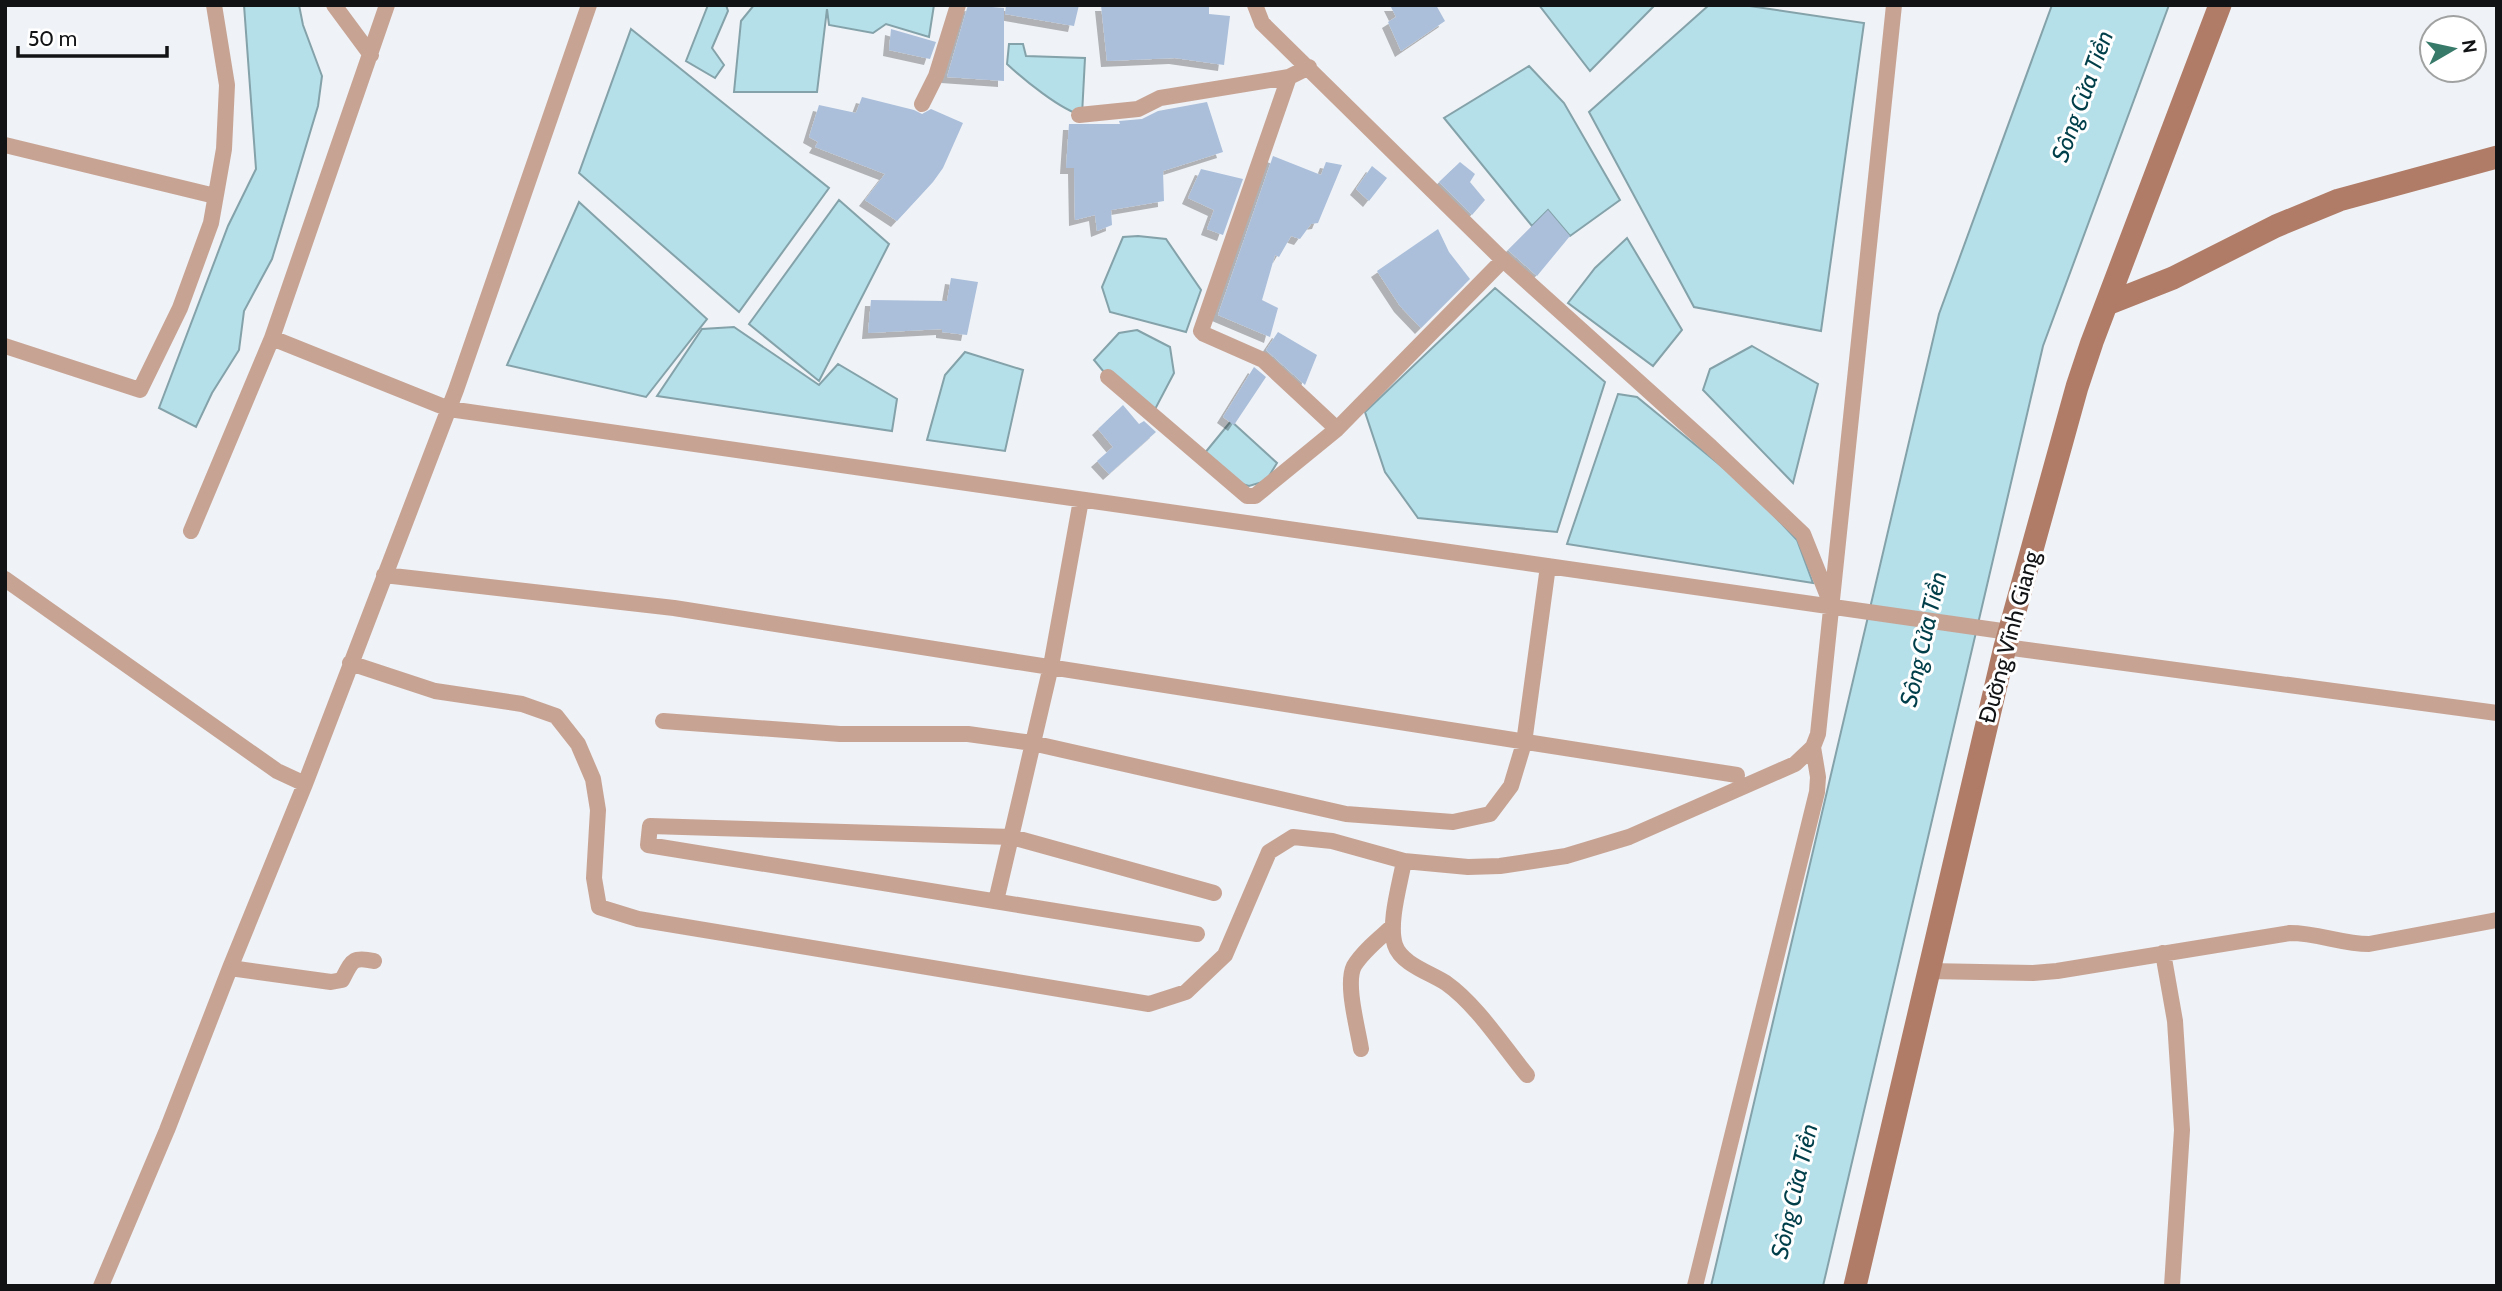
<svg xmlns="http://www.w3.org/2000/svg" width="2502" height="1291" font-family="Cabin,sans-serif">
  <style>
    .water { fill: #b5dfe9; stroke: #84a2a9; stroke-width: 2 }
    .building { fill: #abbfdb; filter: url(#shadow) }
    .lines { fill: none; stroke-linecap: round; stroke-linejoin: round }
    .street { stroke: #c7a394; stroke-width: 16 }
    .secondary { stroke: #b07c67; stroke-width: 23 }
    .labels { text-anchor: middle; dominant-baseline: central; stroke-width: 6; stroke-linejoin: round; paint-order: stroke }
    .street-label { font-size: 23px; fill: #121315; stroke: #fff }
    .water-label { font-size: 24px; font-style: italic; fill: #003f4a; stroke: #fff }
  </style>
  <defs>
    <filter id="shadow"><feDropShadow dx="-6" dy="6" stdDeviation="0" flood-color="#0004"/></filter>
  </defs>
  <rect width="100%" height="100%" fill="#eff2f6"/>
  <path class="water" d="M244 5H299L303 25 322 76 318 106 272 259 244 311 239 350 212 393 196 427 159 408 228 226 256 169Z
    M708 5H726L728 11 712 48 724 65 715 78 686 61Z
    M754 5H934L929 37 886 24 873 33 829 25 827 9 817 92H734L741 21Z
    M1539 5H1655L1590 71Z
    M1709 5H1743L1864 23 1821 331 1694 307 1589 112Z
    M2052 5H2169L2043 346 1823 1286H1711L1939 314Z
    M631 29 829 188 739 312 579 173Z
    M1009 44H1023L1026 56 1085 58 1082 115C1062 111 1023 79 1007 64Z
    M1529 66 1564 103 1620 200 1570 236 1548 210 1532 226 1444 118Z
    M839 200 889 244 819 381 749 324Z
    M579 202 707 319 646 397 507 365Z
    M1138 236 1166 239 1201 290 1186 332 1110 312 1102 287 1123 237Z
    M1627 238 1682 330 1653 366 1568 303 1595 268Z
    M1495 288 1605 382 1557 532 1418 518 1385 472 1365 412Z
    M734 327 819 385 838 364 897 399 892 431 657 396 702 329Z
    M1137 330 1170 347 1174 373 1152 415 1108 377 1094 360 1119 333Z
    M1752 346 1818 384 1793 483 1703 390 1710 369Z
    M965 352 1023 370 1005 451 927 440 945 375Z
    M1618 394 1637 397 1748 488 1797 540 1813 583 1567 544Z
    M1231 421 1277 463 1266 481 1249 486 1232 481 1204 454Z"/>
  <path class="building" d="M968 5 1004 8V81L947 77Z
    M1006 5H1079L1074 26 1005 14Z
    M1101 5H1209V14L1230 16 1224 65 1175 58 1107 61Z
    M1390 5H1436L1445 21 1401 51 1388 22 1396 17Z
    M891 29 936 42 930 59 889 50Z
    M862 97 914 110 922 114 931 109 963 123 943 168 933 182 897 221 865 200 885 174 815 147 818 142 809 137 819 105 856 113Z
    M1207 102 1223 152 1163 171 1164 201 1111 210 1112 225 1097 231 1095 215 1075 220 1074 168H1066L1069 124H1120L1119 121 1142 119 1158 111Z
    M1273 156 1321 175 1326 162 1342 165 1318 223 1311 224 1300 239 1291 236 1279 257 1275 255 1262 300 1278 308 1270 337 1218 315Z
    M1460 162 1475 174 1470 182 1485 200 1472 215 1439 182Z
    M1372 166 1387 178 1369 201 1356 189Z
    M1201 169 1243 179 1223 235 1207 229 1214 210 1188 198Z
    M1548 210 1570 236 1537 276 1508 250Z
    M1438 229 1449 252 1470 279 1421 328 1400 306 1377 271Z
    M951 278 978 282 967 335 942 332V329L868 333 871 300 947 301Z
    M1278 332 1317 355 1305 385 1266 350Z
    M1254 367 1266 377 1234 425 1223 417Z
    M1123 405 1139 424 1144 421 1156 432 1109 474 1097 461 1113 447 1098 429Z"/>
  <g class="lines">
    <path class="street" d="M334 5 371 55
      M1255 5 1262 23 1500 257 1711 447 1803 534 1831 604
      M1309 67 1289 77 1201 331 1204 334 1263 360 1337 429
      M922 104 936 76 958 5
      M1079 115 1138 109 1160 98 1289 77
      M5 145 215 196
      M272 338 449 409 2009 632
      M5 346 140 390 180 308 211 223 224 149 227 85 214 5
      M1108 377 1247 496H1255L1337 429 1503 260
      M191 531 272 338 387 5
      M384 575 674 608 1737 775
      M5 579 277 771 305 784
      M2005 647 2497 713
      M350 663 435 691 522 704 556 716 578 744 593 779 598 810 594 878 599 907 638 919 1149 1004 1186 992 1225 955 1269 852 1293 837 1332 841 1404 861 1468 867 1500 866 1566 856 1629 837 1795 764 1813 747 1818 734 1894 5
      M663 721 840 734H968L1032 743 1346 814 1453 822 1490 814 1511 786 1524 743 1548 566
      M1404 861C1400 884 1388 923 1395 945 1401 964 1431 973 1446 983 1477 1005 1503 1046 1527 1075
      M996 901 1051 666 1081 500
      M1197 934 648 845 650 826 1012 837 1214 893
      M2163 953 2175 1021 2182 1130 2172 1286
      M230 968 331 982 342 980C352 961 352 956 374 961
      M1928 971 2033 973 2057 971 2290 933C2318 933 2342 944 2369 944L2497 920
      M1361 1049C1358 1029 1345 984 1354 966 1363 951 1380 938 1393 926
      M101 1286 167 1130 230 968 305 784 456 390 589 5
      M1695 1286 1817 792 1818 777 1813 747"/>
    <path class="secondary" d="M2107 304 2173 278 2276 226 2339 200 2497 157
      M1855 1286 2005 647 2077 387 2092 342 2220 5"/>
  </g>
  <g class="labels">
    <g class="street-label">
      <text transform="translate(2009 637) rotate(-75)">Đường Vĩnh Giang</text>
    </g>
    <g class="water-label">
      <text transform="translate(2082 96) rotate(-70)">Sông Cửa Tiền</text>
      <text transform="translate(1923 639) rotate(-77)">Sông Cửa Tiền</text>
      <text transform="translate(1794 1191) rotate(-77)">Sông Cửa Tiền</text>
    </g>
  </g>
  <rect width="2502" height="1291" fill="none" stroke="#121315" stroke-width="14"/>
  <g transform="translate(2453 49) rotate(81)"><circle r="33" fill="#ffffff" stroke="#a0a1a1" stroke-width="2"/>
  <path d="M0-5L12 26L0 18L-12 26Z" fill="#387a6a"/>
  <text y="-10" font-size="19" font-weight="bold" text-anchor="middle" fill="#121315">N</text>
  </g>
  <path d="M18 46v10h149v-10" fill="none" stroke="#121315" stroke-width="3.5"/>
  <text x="28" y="46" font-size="21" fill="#121315" stroke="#ffffff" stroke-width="5" paint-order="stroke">50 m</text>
</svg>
